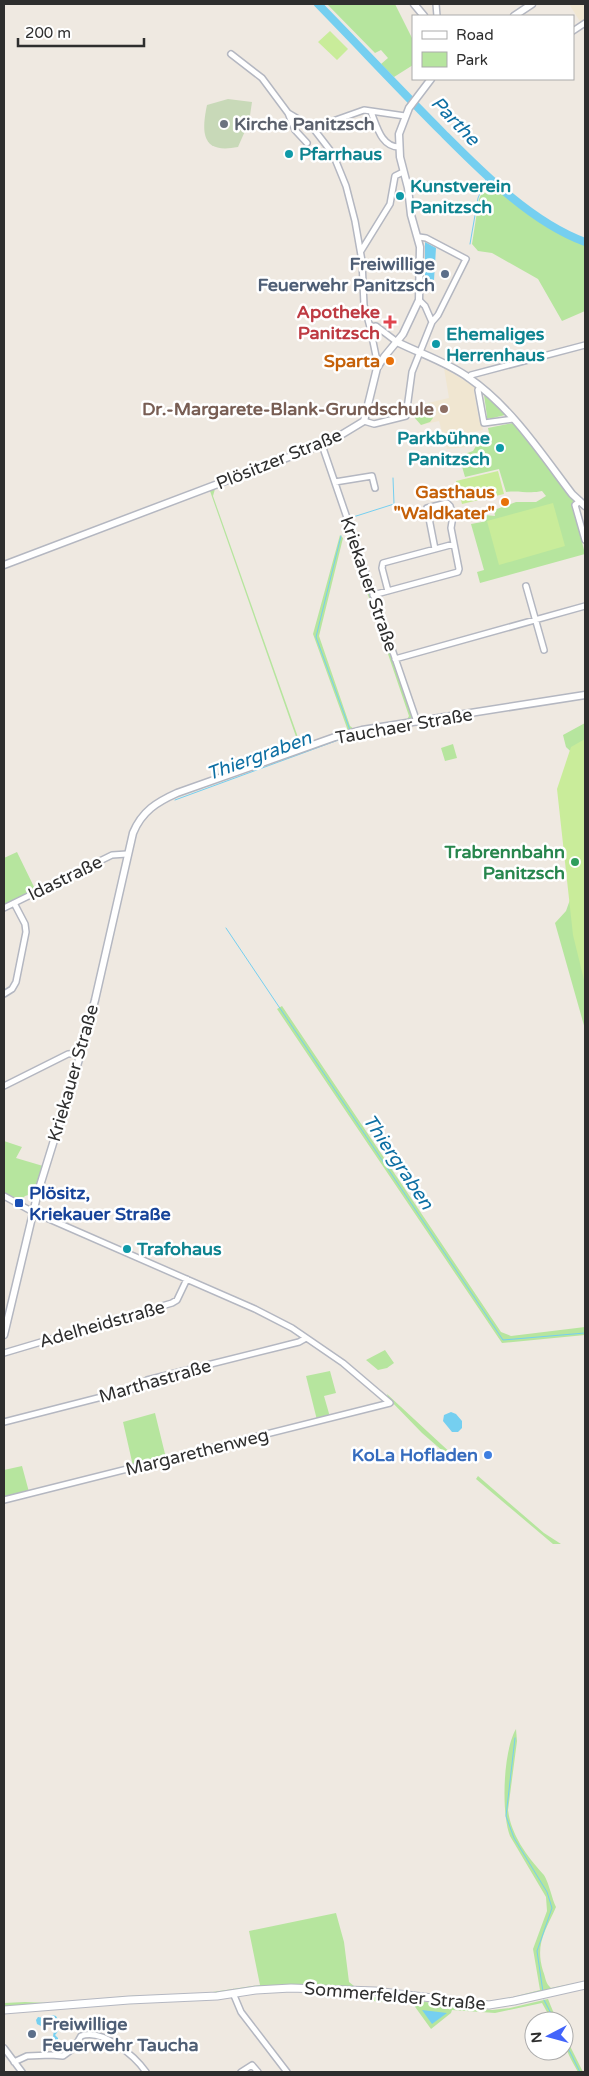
<svg xmlns="http://www.w3.org/2000/svg" width="589" height="2076" font-family="'Varela Round',sans-serif">
  <style>
    .education { fill: #f0e6d1 }
    .green { fill: #b6e59e }
    .cemetery { fill: #c8d9b8 }
    .pitch { fill: #c9ec9a }
    .water { fill: #75cff0 }
    .lines { fill: none; stroke-linecap: round; stroke-linejoin: round }
    .stream { stroke: #75cff0; stroke-width: 1 }
    .river { stroke: #75cff0; stroke-width: 8 }
    .minor-casing { stroke: #b4b7c1; stroke-width: 8 }
    .tertiary-casing { stroke: #b4b7c1; stroke-width: 9 }
    .secondary-casing { stroke: #b4b7c1; stroke-width: 9 }
    .minor { stroke: #fff; stroke-width: 5 }
    .tertiary { stroke: #fff; stroke-width: 6 }
    .secondary { stroke: #fff; stroke-width: 7 }
    .worship-dot { fill: #6b7280; stroke: #fff; stroke-width: 2 }
    .culture-dot { fill: #0f9aa8; stroke: #fff; stroke-width: 2 }
    .service-dot { fill: #5c6f8a; stroke: #fff; stroke-width: 2 }
    .health-dot { fill: #e0444e; stroke: #fff; stroke-width: 2 }
    .food-dot { fill: #e8710a; stroke: #fff; stroke-width: 2 }
    .education-dot { fill: #8d6e63; stroke: #fff; stroke-width: 2 }
    .leisure-dot { fill: #2e9e5b; stroke: #fff; stroke-width: 2 }
    .transit-dot { fill: #1a4fb4; stroke: #fff; stroke-width: 2 }
    .shop-dot { fill: #3f7fe0; stroke: #fff; stroke-width: 2 }
    .labels { text-anchor: middle; dominant-baseline: central; stroke-width: 5; stroke-linejoin: round; paint-order: stroke }
    .worship-label { font-size: 18px; font-weight: bold; fill: #5b616d; stroke: #fff; text-anchor: start }
    .culture-label { font-size: 18px; font-weight: bold; fill: #0d838f; stroke: #fff; text-anchor: start }
    .service-label { font-size: 18px; font-weight: bold; fill: #4e5e75; stroke: #fff; text-anchor: end }
    .health-label { font-size: 18px; font-weight: bold; fill: #be3a42; stroke: #fff; text-anchor: end }
    .food-label { font-size: 18px; font-weight: bold; fill: #c56008; stroke: #fff; text-anchor: end }
    .education-label { font-size: 18px; font-weight: bold; fill: #785e54; stroke: #fff; text-anchor: end }
    .street-label { font-size: 18px; fill: #2e2e2e; stroke: #fff }
    .leisure-label { font-size: 18px; font-weight: bold; fill: #27864d; stroke: #fff; text-anchor: end }
    .transit-label { font-size: 18px; font-weight: bold; fill: #164399; stroke: #fff; text-anchor: start }
    .shop-label { font-size: 18px; font-weight: bold; fill: #366cbe; stroke: #fff; text-anchor: end }
    .water-label { font-size: 19px; font-style: italic; fill: #0d6fa3; stroke: #fff }
  </style>
  <rect width="100%" height="100%" fill="#efe9e1"/>
  <path class="education" d="M569 4H585V19L581 23Z
    M444 368 475 387 476 391 474 392 479 420 481 421 483 430 473 432 476 446 447 449 439 421 421 425 412 411 411 407 449 398Z"/>
  <path class="green" d="M327 4H395L413 40V65L394 77 381 64 388 58 381 50 375 53Z
    M488 180C518 205 549 230 585 244V311L562 321 538 279 492 253 478 251 472 244 479 199Z
    M481 391 494 401 508 417 505 418V415L493 418V421H491L490 418 487 419V422L484 417 487 416 484 395H480Z
    M430 403 433 418 430 422 421 425 414 417 411 407Z
    M513 423 574 499 573 506 585 554 480 583 477 572 484 570 471 524 482 522 485 515 495 516 494 510 516 502H536L546 496 542 491C530 494 518 490 506 492L499 469 465 477 459 456 473 451 476 446 488 443 490 438 488 428Z
    M255 472V473L215 489 213 496 300 743 305 744 335 734 347 728 313 634 340 535 343 538 319 636 350 726 354 729 375 724 406 721 409 716 348 536 350 535 413 715 411 720 300 748 210 491V489Z
    M585 723V765L566 747 563 735Z
    M453 744 457 758 445 761 441 748Z
    M17 852 35 889 4 905V858Z
    M585 891V1029L555 923 566 911 572 894Z
    M282 1006 501 1332 511 1336 585 1327V1335L502 1343 277 1009Z
    M4 1141 22 1147 16 1158 43 1166 35 1193 25 1196 21 1200 4 1193Z
    M385 1350 394 1363 387 1368 378 1370 366 1360Z
    M330 1371 336 1393 324 1396 330 1417 317 1420 306 1376Z
    M387 1394 455 1457 452 1459 422 1433 388 1398Z
    M155 1413 166 1458 133 1466 123 1422Z
    M22 1466 29 1492 4 1499V1470Z
    M478 1476 544 1533 561 1544H553L476 1479Z
    M516 1729 517 1741 508 1810C511 1835 527 1856 543 1874 548 1879 552 1899 556 1907 545 1932 535 1944 543 1971 546 1978 545 1983 551 1988L585 1981V1983L512 1999 488 2002 349 1988 206 1994 4 2007V2003L25 2002 50 2003 128 1996 206 1993 260 1985 249 1931 336 1913 344 1942 349 1982 354 1986 489 2001 513 1997 540 1990 533 1949 547 1911 546 1897 510 1836C501 1813 503 1751 516 1729Z
    M344 1995 401 1999 492 2010 510 2008 548 1999 557 2021H552L542 2003 495 2013 452 2010 451 2013 431 2029 413 2004 346 1999Z
    M564 2034 583 2072H578C571 2059 564 2049 564 2034Z"/>
  <path class="cemetery" d="M228 99 252 102 249 122 238 147C202 154 201 134 207 105Z"/>
  <path class="pitch" d="M330 31 348 49 337 60 318 42Z
    M498 471 504 494 462 504 456 481Z
    M553 503 565 546 499 565 487 521Z
    M585 739V984L573 935 557 789 571 747Z"/>
  <path class="water" d="M425 242 436 248 434 280 425 279Z
    M451 1412 456 1414 462 1421V1428L458 1432H452L443 1421 444 1415Z
    M422 2010 447 2013 432 2024Z
    M52 2015 56 2016C60 2023 61 2029 55 2035L58 2038V2041L54 2042C51 2036 56 2031 53 2025L48 2023 41 2026 37 2024 36 2020 38 2017 43 2018Z"/>
  <g class="lines">
    <path class="stream" d="M470 244 478 198 487 177
      M350 518 394 504 393 478
      M341 536 316 637 350 730
      M175 800 352 735
      M226 928 503 1340 585 1333
      M515 1738 506 1816 514 1838 547 1892 552 1908 537 1951 543 1992
      M544 2000 555 2021
      M564 2040 580 2072"/>
    <path class="river" d="M318 4C360 47 401 91 443 133 483 173 531 222 585 242"/>
    <g class="minor-casing">
      <path id="minor" d="M436 4 437 16
        M573 31 585 23
        M231 54 262 78 288 113 313 128 333 154 346 186 355 221 362 261 364 305 370 327 376 326 397 342
        M371 112C377 126 381 147 399 147
        M288 113 295 130 307 143
        M316 132 333 121 364 110 405 116
        M419 237 426 238 466 259 438 315 432 322
        M361 251 390 204 395 176 403 172
        M370 327 376 356 380 363
        M469 378 471 375 585 345
        M480 387 478 390 484 423 513 419
        M364 421 374 424 406 416 412 372 432 322 425 306 419 300
        M322 445 417 722
        M335 482 372 476 375 488
        M580 501 575 505 585 540
        M526 586 544 650
        M388 591 382 568 383 563 454 544
        M373 595 458 572 459 569 451 528 453 516 450 506 447 503 427 508 435 549
        M395 659 585 606
        M4 908 112 855 127 854
        M4 994 12 989 16 982 26 932 25 924 14 903
        M4 1086 68 1054 81 1053
        M4 1196 33 1212 255 1309 292 1328 343 1363 390 1403 4 1500
        M4 1353 172 1303 177 1300 187 1279
        M4 1422 133 1389 147 1380 299 1342 306 1338
        M233 1993 241 2012 287 2072
        M4 2048 22 2072
        M14 2062 27 2056 51 2055 63 2056 74 2048 81 2036C102 2028 135 2056 146 2072
        M241 2072 252 2065 258 2072"/>
    </g>
    <g class="tertiary-casing">
      <path id="tertiary" d="M414 4 424 16
        M514 16 532 4
        M397 342C421 354 447 362 469 378 511 407 541 453 572 494L585 506
        M4 565 331 441 364 421 377 368 384 357 403 334 419 300 420 247 411 215 408 188 400 157 399 134 409 108 431 79
        M4 1335 38 1192 81 1053 95 1000 133 833C142 811 157 802 177 793L335 737 362 730 585 695"/>
    </g>
    <g class="secondary-casing">
      <path id="secondary" d="M4 2010 129 2000 217 1996 256 1990 291 1988 375 1991 489 2005 514 2001 585 1985"/>
    </g>
    <use href="#minor" class="minor"/>
    <use href="#tertiary" class="tertiary"/>
    <use href="#secondary" class="secondary"/>
  </g>
  <circle class="worship-dot" cx="224" cy="124" r="5"/>
  <g class="culture-dot">
    <circle cx="289" cy="154" r="5"/>
    <circle cx="400" cy="196" r="5"/>
    <circle cx="436" cy="344" r="5"/>
    <circle cx="500" cy="448" r="5"/>
    <circle cx="127" cy="1249" r="5"/>
  </g>
  <g class="service-dot">
    <circle cx="445" cy="274" r="5"/>
    <circle cx="32" cy="2034" r="5"/>
  </g>
  <path class="health-dot" d="M387.5 314.5h5v5h5v5h-5v5h-5v-5h-5v-5h5z"/>
  <g class="food-dot">
    <circle cx="390" cy="361" r="5"/>
    <circle cx="505" cy="502" r="5"/>
  </g>
  <circle class="education-dot" cx="444" cy="409" r="5"/>
  <circle class="leisure-dot" cx="575" cy="862" r="5"/>
  <rect class="transit-dot" x="14" y="1198" width="10" height="10" rx="2.5"/>
  <circle class="shop-dot" cx="488" cy="1455" r="5"/>
  <g class="labels">
    <g class="worship-label">
      <text x="234" y="124">Kirche Panitzsch</text>
    </g>
    <g class="culture-label">
      <text x="299" y="154">Pfarrhaus</text>
      <text x="410" y="186">Kunstverein<tspan x="410" dy="21">Panitzsch</tspan></text>
      <text x="446" y="334">Ehemaliges<tspan x="446" dy="21">Herrenhaus</tspan></text>
      <text x="490" y="438" text-anchor="end">Parkbühne<tspan x="490" dy="21">Panitzsch</tspan></text>
      <text x="137" y="1249">Trafohaus</text>
    </g>
    <g class="service-label">
      <text x="435" y="264">Freiwillige<tspan x="435" dy="21">Feuerwehr Panitzsch</tspan></text>
      <text x="42" y="2024" text-anchor="start">Freiwillige<tspan x="42" dy="21">Feuerwehr Taucha</tspan></text>
    </g>
    <g class="health-label">
      <text x="380" y="312">Apotheke<tspan x="380" dy="21">Panitzsch</tspan></text>
    </g>
    <g class="food-label">
      <text x="380" y="361">Sparta</text>
      <text x="495" y="492">Gasthaus<tspan x="495" dy="21">"Waldkater"</tspan></text>
    </g>
    <g class="education-label">
      <text x="434" y="409">Dr.-Margarete-Blank-Grundschule</text>
    </g>
    <g class="street-label">
      <text transform="translate(279 459) rotate(-22)">Plösitzer Straße</text>
      <text transform="translate(369 584) rotate(71)">Kriekauer Straße</text>
      <text transform="translate(404 726) rotate(-10)">Tauchaer Straße</text>
      <text transform="translate(65 878) rotate(-26)">Idastraße</text>
      <text transform="translate(73 1073) rotate(-74)">Kriekauer Straße</text>
      <text transform="translate(102 1324) rotate(-16)">Adelheidstraße</text>
      <text transform="translate(155 1381) rotate(-16)">Marthastraße</text>
      <text transform="translate(197 1452) rotate(-14)">Margarethenweg</text>
      <text transform="translate(395 1996) rotate(5)">Sommerfelder Straße</text>
    </g>
    <g class="leisure-label">
      <text x="565" y="852">Trabrennbahn<tspan x="565" dy="21">Panitzsch</tspan></text>
    </g>
    <g class="transit-label">
      <text x="29" y="1193">Plösitz,<tspan x="29" dy="21">Kriekauer Straße</tspan></text>
    </g>
    <g class="shop-label">
      <text x="478" y="1455">KoLa Hofladen</text>
    </g>
    <g class="water-label">
      <text transform="translate(455 121) rotate(46)">Parthe</text>
      <text transform="translate(259 756) rotate(-20)">Thiergraben</text>
      <text transform="translate(398 1162) rotate(56)">Thiergraben</text>
    </g>
  </g>
  <rect width="589" height="2076" fill="none" stroke="#2e2e2e" stroke-width="10"/>
  <rect x="412" y="15" width="162" height="65" fill="#ffffff" stroke="#ababab"/>
  <rect x="422" y="31" width="25" height="8" fill="#ffffff" stroke="#ababab"/>
  <text x="456" y="40" font-size="15" fill="#2e2e2e">Road</text>
  <rect x="422" y="52" width="25" height="15" fill="#b6e59e" stroke="#ababab"/>
  <text x="456" y="65" font-size="15" fill="#2e2e2e">Park</text>
  <g transform="translate(549 2036) rotate(264)"><circle r="24" fill="#ffffff" stroke="#ababab"/>
  <path d="M0-4L9 19L0 12L-9 19Z" fill="#4264fb"/>
  <text y="-8" font-size="14" font-weight="bold" text-anchor="middle" fill="#2e2e2e">N</text>
  </g>
  <path d="M18 38v8h126v-8" fill="none" stroke="#2e2e2e" stroke-width="2.5"/>
  <text x="25" y="38" font-size="15" fill="#2e2e2e" stroke="#ffffff" stroke-width="4" paint-order="stroke">200 m</text>
</svg>
